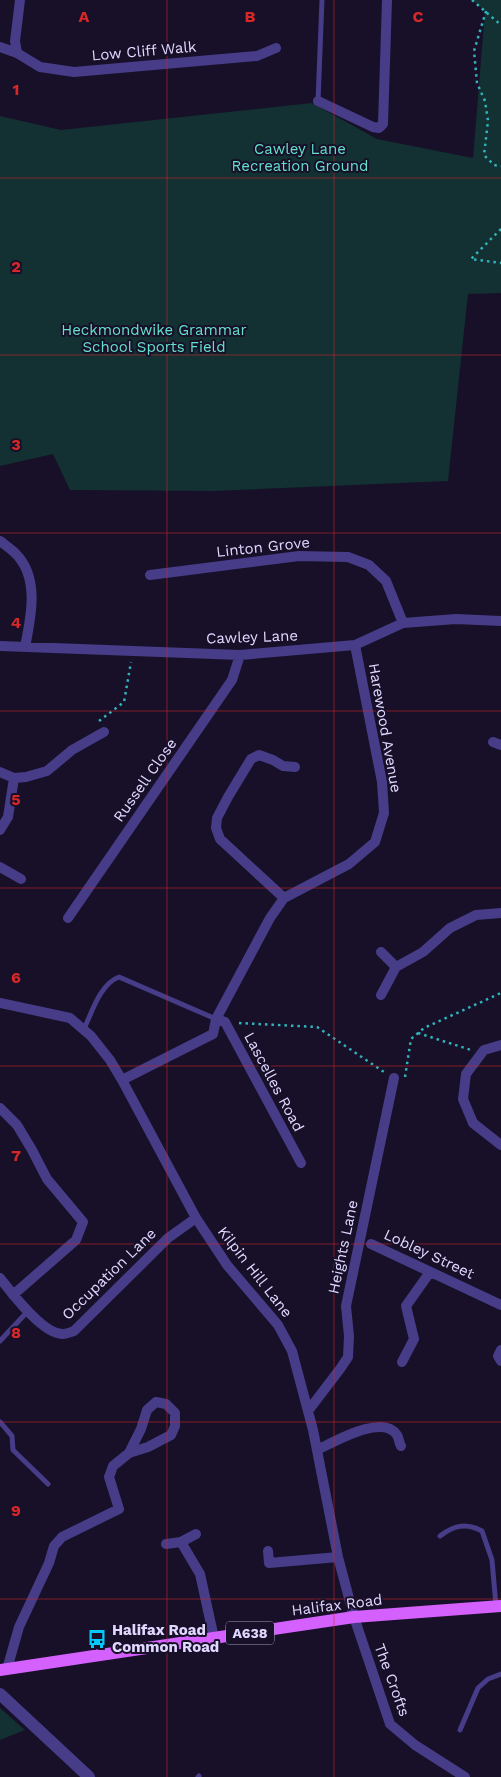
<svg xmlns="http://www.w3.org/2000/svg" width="501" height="1777" font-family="'Work Sans',sans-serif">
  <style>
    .green { fill: #133032 }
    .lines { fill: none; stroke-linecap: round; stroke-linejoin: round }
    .path { stroke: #31b3ba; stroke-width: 2.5; stroke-dasharray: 2.5 4; stroke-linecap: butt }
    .service { stroke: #473c87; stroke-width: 5 }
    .minor { stroke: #473c87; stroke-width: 10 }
    .tertiary { stroke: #473c87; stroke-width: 12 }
    .primary { stroke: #d460fe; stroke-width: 12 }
    .grid { fill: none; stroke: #d62828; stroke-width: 1; stroke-opacity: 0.55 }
    .labels { text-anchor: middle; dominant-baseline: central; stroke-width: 4; stroke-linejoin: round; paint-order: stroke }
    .shield { fill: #171028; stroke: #a49cbe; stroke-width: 1 }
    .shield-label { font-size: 14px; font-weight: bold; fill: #e0d8ff }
    .street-label { font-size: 15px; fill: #e0d8ff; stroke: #171028 }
    .park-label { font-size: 15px; fill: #63e0ce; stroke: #171028 }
    .poi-label { font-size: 15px; font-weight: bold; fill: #e0d8ff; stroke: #171028; text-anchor: start }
    .grid-label { font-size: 16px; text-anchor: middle; font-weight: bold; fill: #d62828; stroke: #171028; stroke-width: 4; stroke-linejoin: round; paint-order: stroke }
  </style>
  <rect width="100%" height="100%" fill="#171028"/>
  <path class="green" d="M472 0H501V293L468 294 448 481 215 491 70 490 53 454 0 466V116L61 130 312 103 377 139 473 158 485 11Z
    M0 1708 25 1730 0 1740Z"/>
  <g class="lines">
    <path class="path" d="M472 0 501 25
      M486 11 474 51 477 83 485 101 488 121 484 155 494 165 501 166
      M501 229 471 259 501 263
      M99 721 124 702 131 662
      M239 1023 317 1027 384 1072
      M418 1033 471 1050
      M405 1077 411 1039 424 1028 501 993"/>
    <path class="service" d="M318 101 322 0
      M84 1029C92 1012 100 984 119 977L216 1019
      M0 1341 28 1311
      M0 1422 12 1436 13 1450 48 1484
      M440 1536C453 1526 466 1522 482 1531L492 1560 496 1606
      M460 1730 478 1688 488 1679 501 1674
      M198 1777 199 1776"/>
    <path class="minor" d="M0 47 17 53 40 67 74 72 257 56 276 48
      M17 53 15 41 20 0
      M318 101 373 127 379 128 383 124 387 0
      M0 541C5 545 11 549 15 553 40 577 31 617 25 647
      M150 575 299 556 348 557 369 565 386 581 403 623
      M0 646 240 655 355 645 403 623 456 619 501 621
      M493 742 501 745
      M0 772 14 778 26 777 47 771 72 750 104 732
      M0 830 8 817 14 778
      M0 867 21 879
      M284 898 220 839 216 828 217 818 228 797 251 759 259 755 273 760 283 766 295 767
      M68 918 232 680 240 655
      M381 952 396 967 381 995
      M396 967 423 952 450 928 476 915 501 913
      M0 1003 70 1018 91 1036 110 1060 122 1080 196 1218 227 1265 278 1325 292 1351 313 1430 338 1557 354 1617 390 1724 415 1745 465 1777
      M216 1019 225 1022 301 1163
      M501 1045 484 1050 466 1074 463 1099 473 1123 501 1145
      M122 1080 213 1034 216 1019 270 918 284 898 349 864 375 842 384 813 382 782 355 645
      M0 1108 17 1125 32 1150 47 1179 83 1222 76 1240 13 1295
      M371 1244 501 1305
      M0 1278C11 1292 43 1335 63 1334 66 1334 71 1332 74 1331L168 1238 196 1218
      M501 1350 498 1356 501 1361
      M402 1362 414 1339 406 1306 430 1272
      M308 1411 340 1369 348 1357 349 1336 346 1306 394 1078
      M317 1450C334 1442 383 1413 397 1435 399 1438 399 1443 401 1446
      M181 1542 200 1574 214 1638
      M166 1544 181 1542 196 1534
      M268 1551 269 1563 338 1557
      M7 1669 19 1627 49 1563 54 1546 62 1537 119 1509 109 1477 113 1466 129 1453 148 1447 171 1435 175 1426V1413L166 1404 156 1402 147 1410 141 1429 129 1453"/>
    <path class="tertiary" d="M0 1694 89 1777"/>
    <path class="primary" d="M0 1670 354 1617 501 1606"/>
  </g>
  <path class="grid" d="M167 0V1777M334 0V1777M0 178H501M0 355H501M0 533H501M0 711H501M0 888H501M0 1066H501M0 1244H501M0 1422H501M0 1599H501"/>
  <defs>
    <g id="bus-bare" transform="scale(1.5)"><path d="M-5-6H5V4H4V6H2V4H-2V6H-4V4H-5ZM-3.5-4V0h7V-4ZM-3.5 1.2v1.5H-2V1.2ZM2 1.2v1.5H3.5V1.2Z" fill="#05c9fd" stroke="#171028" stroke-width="2.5" paint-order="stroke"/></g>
  </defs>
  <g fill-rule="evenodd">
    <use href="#bus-bare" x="97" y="1639"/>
  </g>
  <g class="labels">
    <rect class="shield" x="226" y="1621.5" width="48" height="23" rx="4"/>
    <g class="shield-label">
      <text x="250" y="1633">A638</text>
    </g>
    <g class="street-label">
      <text transform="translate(144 51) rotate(-5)">Low Cliff Walk</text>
      <text transform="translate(263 547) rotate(-6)">Linton Grove</text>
      <text transform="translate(252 637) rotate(-2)">Cawley Lane</text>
      <text transform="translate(385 728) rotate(80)">Harewood Avenue</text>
      <text transform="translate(145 780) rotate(-55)">Russell Close</text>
      <text transform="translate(274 1082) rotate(62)">Lascelles Road</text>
      <text transform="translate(343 1247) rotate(-78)">Heights Lane</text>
      <text transform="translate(429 1254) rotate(25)">Lobley Street</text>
      <text transform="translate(255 1272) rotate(52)">Kilpin Hill Lane</text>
      <text transform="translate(109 1274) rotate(-44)">Occupation Lane</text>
      <text transform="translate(337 1605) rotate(-7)">Halifax Road</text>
      <text transform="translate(392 1680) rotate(70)">The Crofts</text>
    </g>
    <g class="park-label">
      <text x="300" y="149">Cawley Lane<tspan x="300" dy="17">Recreation Ground</tspan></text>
      <text x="154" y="330">Heckmondwike Grammar<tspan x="154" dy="17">School Sports Field</tspan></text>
    </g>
    <g class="poi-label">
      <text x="112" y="1630">Halifax Road<tspan x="112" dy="17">Common Road</tspan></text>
    </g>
  </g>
  <g class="grid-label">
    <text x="84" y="22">A</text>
    <text x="250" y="22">B</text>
    <text x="418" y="22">C</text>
    <text x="16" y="95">1</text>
    <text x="16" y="272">2</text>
    <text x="16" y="450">3</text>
    <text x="16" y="628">4</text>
    <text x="16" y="805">5</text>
    <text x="16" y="983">6</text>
    <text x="16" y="1161">7</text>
    <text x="16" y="1338">8</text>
    <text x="16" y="1516">9</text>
  </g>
</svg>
